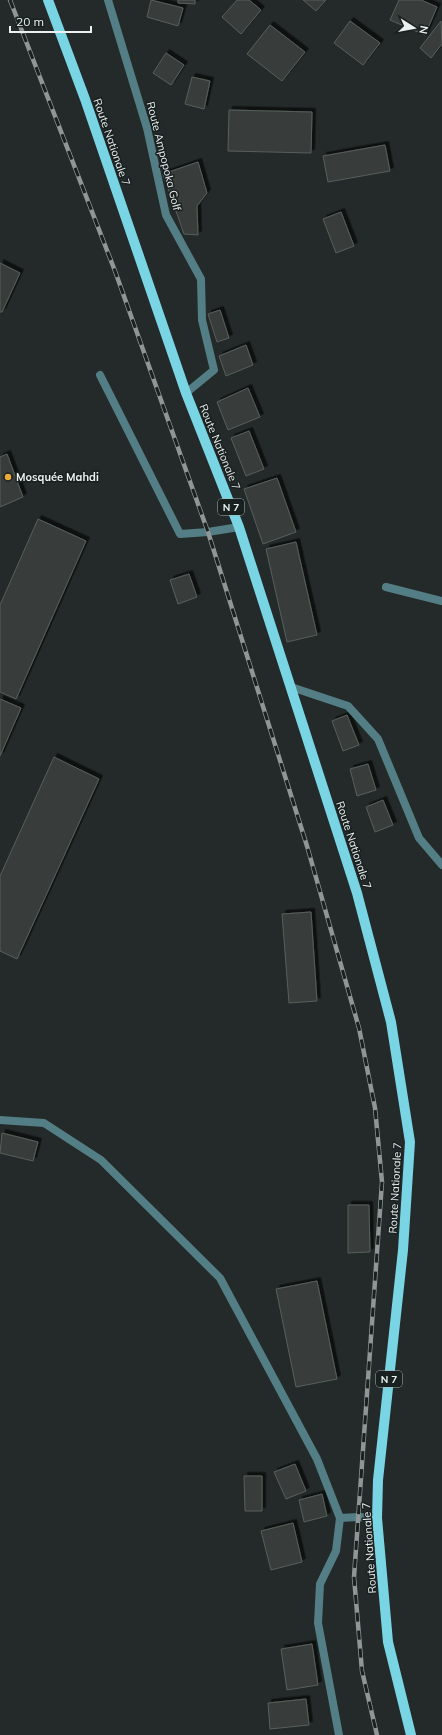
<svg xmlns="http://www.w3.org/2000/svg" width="442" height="1735" font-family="Mulish,sans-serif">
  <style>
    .building { fill: #373e3b; stroke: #575f5b; filter: url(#shadow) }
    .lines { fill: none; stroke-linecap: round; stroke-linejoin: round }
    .service { stroke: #547e85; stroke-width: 8 }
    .minor { stroke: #547e85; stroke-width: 8 }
    .primary { stroke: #79d5e4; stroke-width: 10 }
    .rail-casing { stroke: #909595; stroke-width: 4.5 }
    .rail { stroke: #192020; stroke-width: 3; stroke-dasharray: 9; stroke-linecap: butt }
    .poi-dot { fill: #eaaa39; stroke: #192020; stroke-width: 1.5 }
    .labels { text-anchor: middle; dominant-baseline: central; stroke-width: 3; stroke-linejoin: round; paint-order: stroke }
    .shield { fill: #192020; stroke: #adb2b2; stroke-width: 1 }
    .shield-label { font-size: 10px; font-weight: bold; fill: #ecf0f0 }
    .street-label { font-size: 11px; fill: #ecf0f0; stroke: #192020 }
    .poi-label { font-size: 11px; font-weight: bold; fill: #ecf0f0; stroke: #192020; text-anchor: start }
  </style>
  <defs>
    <filter id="shadow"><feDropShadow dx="3.5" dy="-3.5" stdDeviation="0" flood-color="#0009"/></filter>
  </defs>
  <rect width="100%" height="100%" fill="#232a29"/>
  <path class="building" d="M151 0 183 8 178 26 147 17Z
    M178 0H195V4L178 3Z
    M237 0H249L261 10 241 34 222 17Z
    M303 0H326L316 11Z
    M399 0H421L437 7 425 35 390 20Z
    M350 21 380 43 363 65 334 43Z
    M441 21 442 44 431 58 420 48Z
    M270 25 305 52 282 81 247 54Z
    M166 53 184 65 171 85 153 73Z
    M192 77 210 81 204 109 185 104Z
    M229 110 312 112 311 153 228 151Z
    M385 145 390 171 328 182 323 156Z
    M198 162 207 193 197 206 198 235 184 234 163 174Z
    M341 212 354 246 336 253 323 219Z
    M0 263 20 273 2 312H0Z
    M220 310 229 338 217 342 208 314Z
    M246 345 253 365 226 376 219 356Z
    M248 388 260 417 228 430 217 402Z
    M249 431 264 469 246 476 231 438Z
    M7 454 23 497 0 507V457Z
    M277 478 296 532 263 544 244 489Z
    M38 519 86 541 16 699 0 692V605Z
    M296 542 317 635 287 642 266 549Z
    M189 574 197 597 178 604 170 580Z
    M0 699 21 708 0 756Z
    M347 715 359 745 343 751 332 721Z
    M54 757 99 779 17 959 0 951V876Z
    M368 764 376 790 357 796 350 769Z
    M383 800 393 825 375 832 366 807Z
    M311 912 317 1001 289 1003 282 914Z
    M2 1133 38 1142 33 1161 0 1153Z
    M348 1205H369L370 1252 348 1253Z
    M317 1281 337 1379 296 1387 276 1289Z
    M295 1464 306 1491 286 1499 274 1472Z
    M244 1476H262V1511H245Z
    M322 1494 327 1516 304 1522 299 1500Z
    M293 1523 302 1562 271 1570 261 1531Z
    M312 1644 318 1685 287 1690 281 1649Z
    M306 1699 309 1725 270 1729 268 1703Z"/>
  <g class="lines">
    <path class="service" d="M100 375 180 534 208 532 239 527
      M339 1735 318 1623 320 1584 336 1551 340 1518"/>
    <path class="minor" d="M108 0 147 128 166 215 201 279 202 320 214 370 186 393
      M386 587 442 601
      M291 687 348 706 378 739 419 838 442 865
      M0 1120 44 1123 101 1160 220 1278 317 1459 340 1518 358 1517 377 1518"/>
    <path class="primary" d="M48 0 85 99 186 393 239 527 357 893 391 1022 410 1142 403 1250 378 1480 377 1518 388 1642 411 1735"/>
    <g class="rail-casing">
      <path id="rail" d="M10 0 115 271 208 532 307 846 359 1028 375 1108 382 1182 354 1577 362 1671 377 1735"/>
    </g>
    <use href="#rail" class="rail"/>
  </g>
  <circle class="poi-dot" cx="8" cy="477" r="4"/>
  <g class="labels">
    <g class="shield">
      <rect x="218" y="499" width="26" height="16" rx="3"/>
      <rect x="376" y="1371" width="26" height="16" rx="3"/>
    </g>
    <g class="shield-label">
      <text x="231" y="507">N 7</text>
      <text x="389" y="1379">N 7</text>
    </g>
    <g class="street-label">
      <text transform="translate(112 142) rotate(71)">Route Nationale 7</text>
      <text transform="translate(164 156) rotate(76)">Route Ampopoka Golf</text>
      <text transform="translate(220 447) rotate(68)">Route Nationale 7</text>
      <text transform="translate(354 845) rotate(72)">Route Nationale 7</text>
      <text transform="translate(395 1188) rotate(-87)">Route Nationale 7</text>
      <text transform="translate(369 1548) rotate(-94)">Route Nationale 7</text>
    </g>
    <g class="poi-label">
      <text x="16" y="477">Mosquée Mahdi</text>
    </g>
  </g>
  <g transform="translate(414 28) rotate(101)" stroke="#192020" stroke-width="3" paint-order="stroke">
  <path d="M0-3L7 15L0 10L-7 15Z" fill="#ecf0f0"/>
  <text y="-6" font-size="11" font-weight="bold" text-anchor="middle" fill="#ecf0f0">N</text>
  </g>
  <path d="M10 26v6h81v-6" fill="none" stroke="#ecf0f0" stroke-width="2"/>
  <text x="16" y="26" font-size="12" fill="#ecf0f0" stroke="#192020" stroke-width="3" paint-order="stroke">20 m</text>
</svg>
